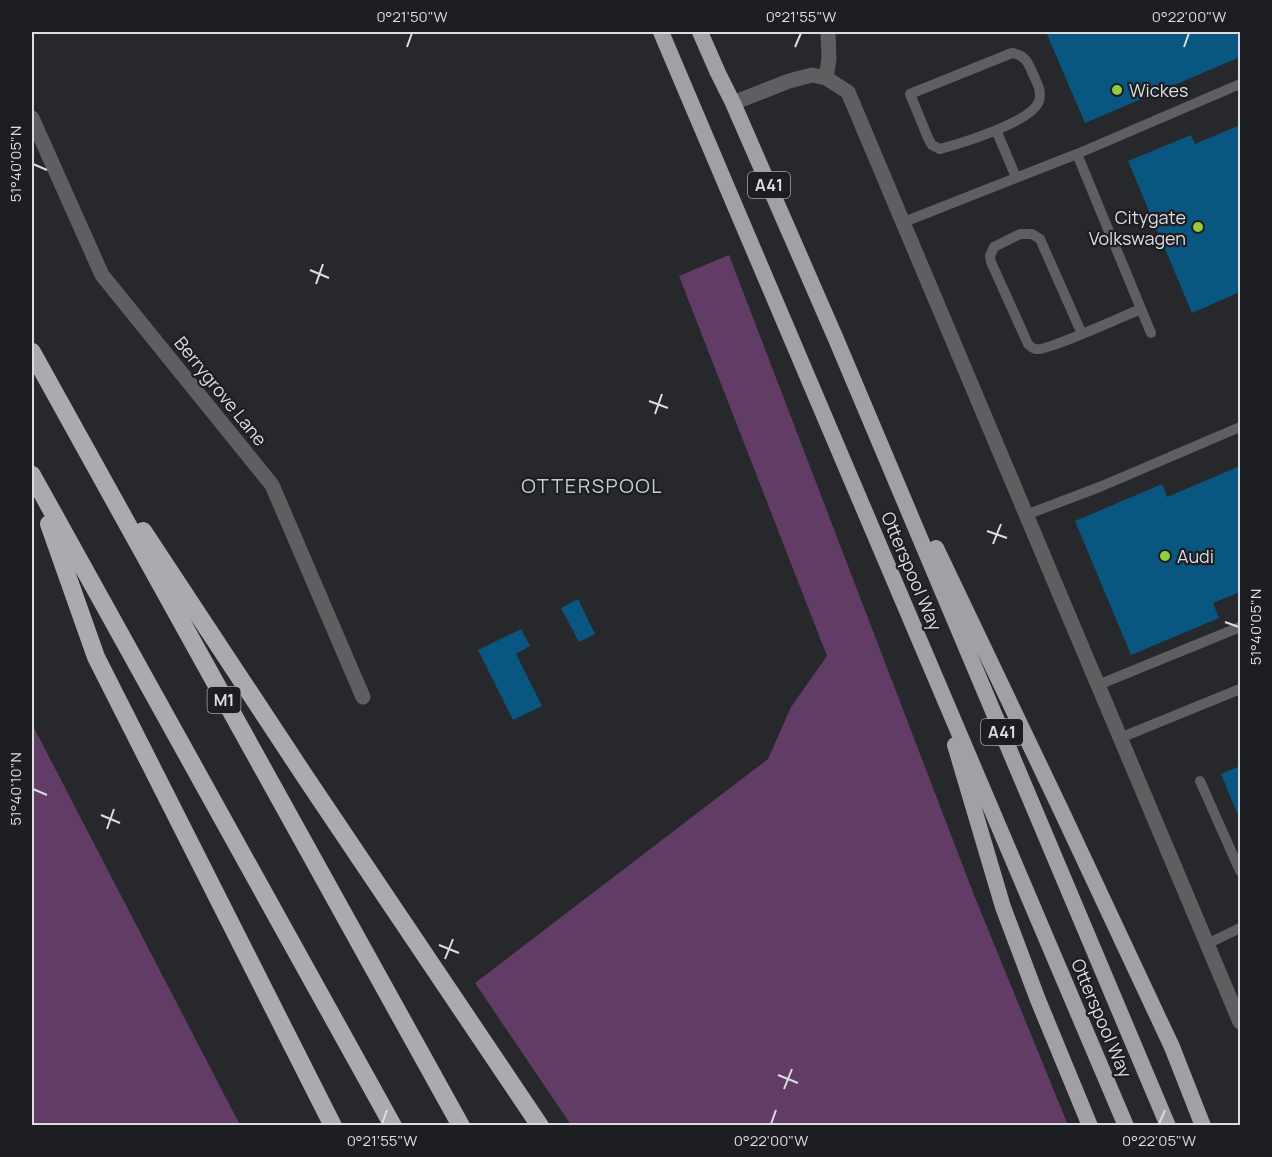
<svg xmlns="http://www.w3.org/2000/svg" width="1272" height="1157" font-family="Manrope,sans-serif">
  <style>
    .green { fill: #613c65 }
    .building { fill: #095680 }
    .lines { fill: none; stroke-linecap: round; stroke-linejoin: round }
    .service { stroke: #5f5f61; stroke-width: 10 }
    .minor { stroke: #5f5f61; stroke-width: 15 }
    .trunk { stroke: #a1a0a5; stroke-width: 16 }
    .motorway { stroke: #acaab0; stroke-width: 18 }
    .ticks { fill: none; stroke: #dcdde1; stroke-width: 2 }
    .poi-dot { fill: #92cd3f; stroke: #1c1e22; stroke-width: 2 }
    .labels { text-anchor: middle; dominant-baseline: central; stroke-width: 4.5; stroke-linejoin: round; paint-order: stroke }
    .shield { fill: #1c1e22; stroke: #a2a4a8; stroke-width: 1.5 }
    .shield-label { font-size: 16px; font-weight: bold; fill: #dcdde1 }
    .poi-label { font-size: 18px; fill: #dcdde1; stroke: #1c1e22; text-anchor: start }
    .street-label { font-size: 18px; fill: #dcdde1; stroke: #1c1e22 }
    .neighbourhood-label { font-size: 20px; letter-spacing: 1.5px; fill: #c8cbd1; stroke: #1c1e22 }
    .neatline { fill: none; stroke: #dcdde1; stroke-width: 2 }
    .ticks-label { font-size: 15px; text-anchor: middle; fill: #dcdde1 }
  </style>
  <rect width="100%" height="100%" fill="#26282c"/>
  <path class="green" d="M729 255 974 895 1068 1125H571L475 983 768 759 791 707 827 656 679 276Z
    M32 724 240 1125H32Z"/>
  <path class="building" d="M1046 32H1240V57L1085 123Z
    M1240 125V292L1192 313 1128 161 1191 135 1195 144Z
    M1240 466V592L1213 603 1219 618 1131 655 1075 521 1162 484 1167 497Z
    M578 599 595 634 579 642 561 608Z
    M521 629 530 646 516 654 542 706 513 720 478 650Z
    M1240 766V820L1221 774Z"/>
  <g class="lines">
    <path class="service" d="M1012 53C1025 55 1028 62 1033 74 1037 83 1042 91 1039 101 1032 122 962 143 940 149L932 145 928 138 910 94Z
      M996 130 1016 177
      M1077 154 1151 333
      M904 222 1077 154 1240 84
      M1082 334 1040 239 1032 234H1020L994 247 990 256 991 262 1028 344C1030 346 1033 349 1036 349 1045 352 1126 315 1141 309
      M1026 515 1102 486 1240 427
      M1098 685 1240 627
      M1120 738 1240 689
      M1200 781 1240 871
      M1207 944 1240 928"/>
    <path class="minor" d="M828 32 829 59 826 78 848 92 1240 1022
      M733 103 789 81 812 75 826 78
      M32 118 102 275 272 485 363 697"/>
    <path class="trunk" d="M661 32 1126 1126
      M700 32 718 73 733 103 836 339 1168 1126
      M936 548 1060 808 1172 1047 1203 1126
      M955 745 1003 907 1038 1000 1090 1126"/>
    <path class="motorway" d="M32 352 461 1126
      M32 475 393 1126
      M49 524 96 657 333 1126
      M143 531 306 778 540 1126"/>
  </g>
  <path class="ticks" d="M407 47 412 33M795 47 801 33M1184 47 1189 33M33 164 47 170M310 270 329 278M316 284 323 264M649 401 668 408M655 414 662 394M987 531 1007 538M993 544 1001 524M1225 622 1239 627M33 789 47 795M101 815 120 823M107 829 114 809M439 945 459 953M445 959 453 939M778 1075 798 1083M784 1089 792 1069M382 1124 387 1110M771 1124 776 1110M1159 1124 1165 1110"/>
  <g class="poi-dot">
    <circle cx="1117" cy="90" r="6"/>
    <circle cx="1198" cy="227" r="6"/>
    <circle cx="1165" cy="556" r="6"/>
  </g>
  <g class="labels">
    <g class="shield">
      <rect x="748" y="172" width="42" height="26" rx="4.5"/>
      <rect x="207.5" y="687" width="33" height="26" rx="4.5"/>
      <rect x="981" y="719" width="42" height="26" rx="4.5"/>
    </g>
    <g class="shield-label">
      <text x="769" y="185">A41</text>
      <text x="224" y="700">M1</text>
      <text x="1002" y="732">A41</text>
    </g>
    <g class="poi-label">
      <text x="1129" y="90">Wickes</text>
      <text x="1186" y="217" text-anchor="end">Citygate<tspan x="1186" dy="21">Volkswagen</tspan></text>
      <text x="1177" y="556">Audi</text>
    </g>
    <g class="street-label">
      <text transform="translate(221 391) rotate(51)">Berrygrove Lane</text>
      <text transform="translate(912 571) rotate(67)">Otterspool Way</text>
      <text transform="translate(1102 1018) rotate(67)">Otterspool Way</text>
    </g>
    <g class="neighbourhood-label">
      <text x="592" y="485">OTTERSPOOL</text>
    </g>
  </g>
  <rect width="1272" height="1157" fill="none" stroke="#1c1e22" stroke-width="66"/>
  <rect x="33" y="33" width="1206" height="1091" class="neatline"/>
  <g class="ticks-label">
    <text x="412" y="22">0°21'50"W</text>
    <text x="801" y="22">0°21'55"W</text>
    <text x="1189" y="22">0°22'00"W</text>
    <text transform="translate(16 164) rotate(-90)" y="5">51°40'05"N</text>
    <text transform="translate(1256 627) rotate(-90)" y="5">51°40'05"N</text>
    <text transform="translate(16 789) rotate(-90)" y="5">51°40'10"N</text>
    <text x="382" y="1146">0°21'55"W</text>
    <text x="771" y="1146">0°22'00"W</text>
    <text x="1159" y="1146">0°22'05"W</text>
  </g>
</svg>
